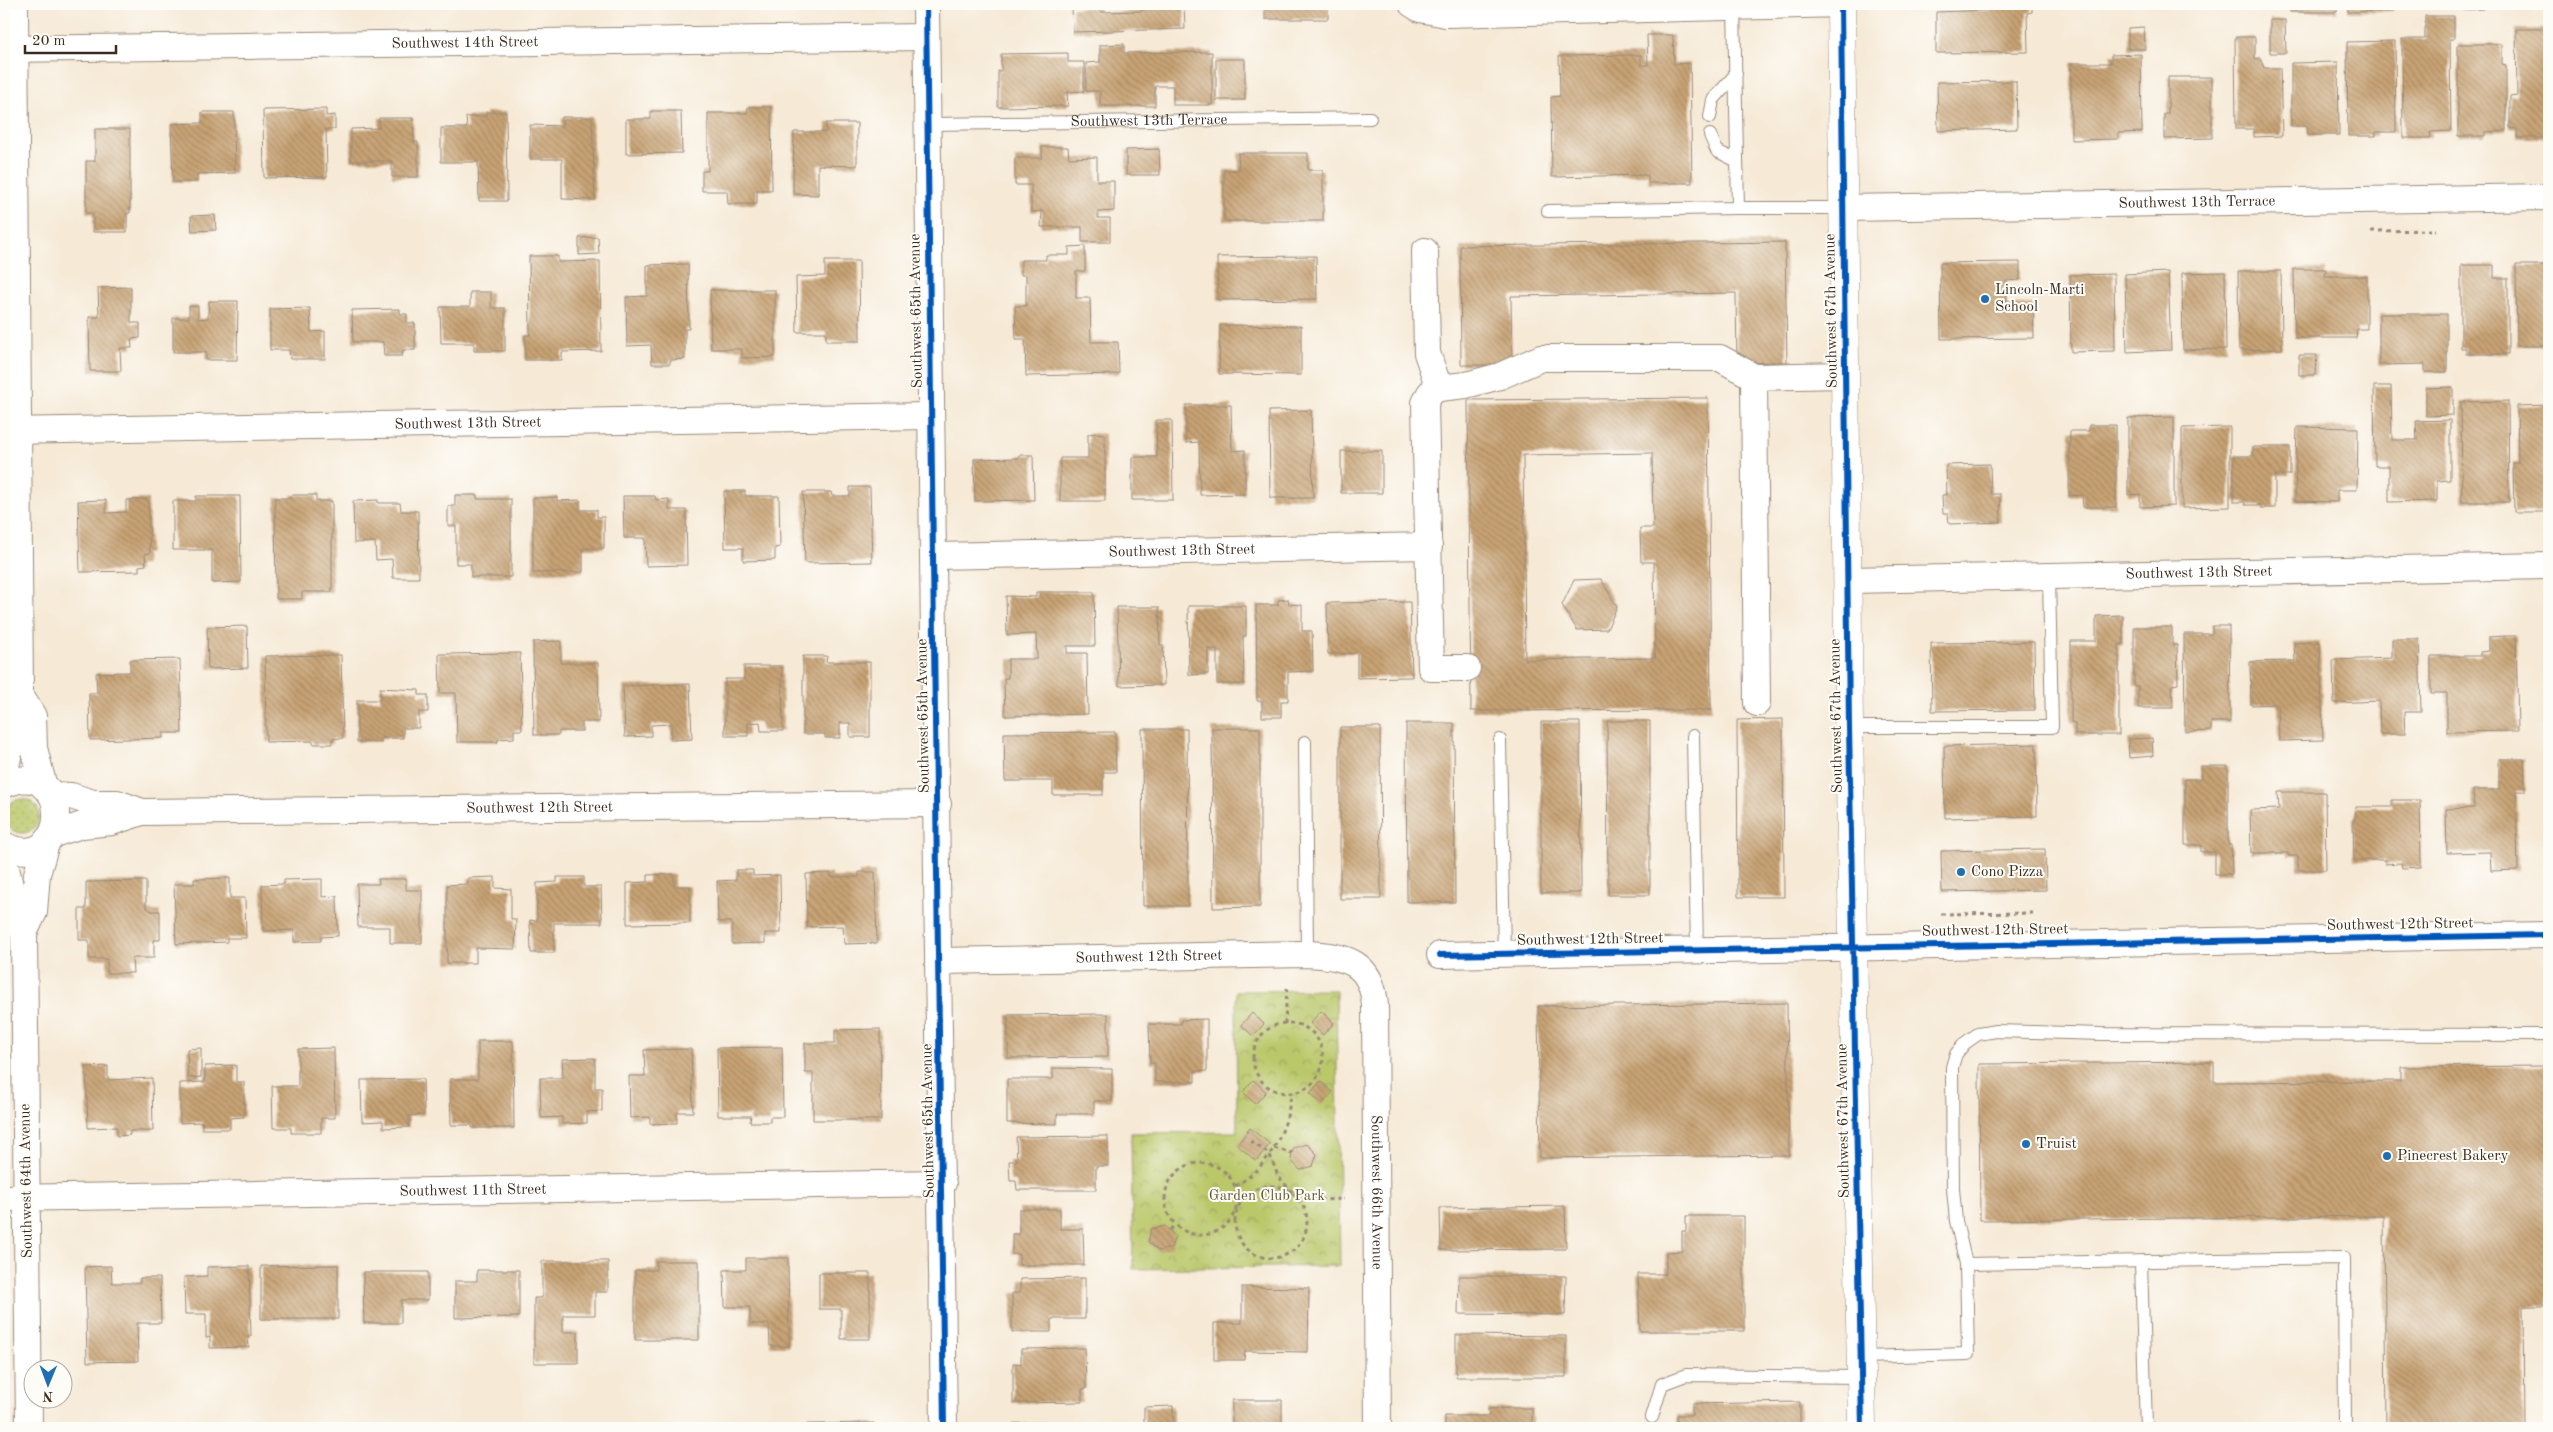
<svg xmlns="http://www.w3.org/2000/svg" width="2553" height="1432" font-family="'Old Standard TT',serif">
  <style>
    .grass { fill: url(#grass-dots); stroke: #7b7944 }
    .park { fill: url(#park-crowns); stroke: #7b7944 }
    .building { fill: url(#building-back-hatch); fill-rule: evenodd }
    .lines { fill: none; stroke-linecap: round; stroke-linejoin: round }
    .lane-casing { stroke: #988a7a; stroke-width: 14 }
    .street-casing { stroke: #988a7a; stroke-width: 28 }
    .secondary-casing { stroke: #988a7a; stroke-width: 29 }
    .path { stroke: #988a7a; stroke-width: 3; stroke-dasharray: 4 4; stroke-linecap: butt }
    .lane { stroke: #fff; stroke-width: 12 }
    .street { stroke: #fff; stroke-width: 26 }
    .secondary { stroke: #fff; stroke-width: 28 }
    .cycleway-casing { stroke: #fdfcf7; stroke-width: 9 }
    .cycleway { stroke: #0057b8; stroke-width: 6 }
    .poi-dot { fill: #1f6fb2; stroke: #fdfcf7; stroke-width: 2 }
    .labels { text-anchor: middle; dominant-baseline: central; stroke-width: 4; stroke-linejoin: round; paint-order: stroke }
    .street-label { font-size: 15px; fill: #3b2a1e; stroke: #fdfcf7 }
    .poi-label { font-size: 15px; fill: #3b2a1e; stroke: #fdfcf7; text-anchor: start }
    .park-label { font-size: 15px; fill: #615935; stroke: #fdfcf7 }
  </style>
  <defs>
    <pattern id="grass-dots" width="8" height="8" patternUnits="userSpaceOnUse" patternTransform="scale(1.25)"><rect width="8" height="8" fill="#bbc86a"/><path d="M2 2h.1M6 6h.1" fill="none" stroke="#99a357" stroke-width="1.8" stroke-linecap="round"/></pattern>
    <pattern id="park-crowns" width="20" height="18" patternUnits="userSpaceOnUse" patternTransform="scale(1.25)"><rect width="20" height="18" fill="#bbc86a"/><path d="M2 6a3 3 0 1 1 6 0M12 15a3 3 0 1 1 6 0" fill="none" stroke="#99a357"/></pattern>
    <pattern id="building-back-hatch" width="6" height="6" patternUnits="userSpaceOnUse" patternTransform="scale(1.25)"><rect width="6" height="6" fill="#c8a375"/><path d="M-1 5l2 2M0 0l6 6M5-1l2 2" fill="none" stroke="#a4855f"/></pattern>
  </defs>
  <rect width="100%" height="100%" fill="#fdfcf7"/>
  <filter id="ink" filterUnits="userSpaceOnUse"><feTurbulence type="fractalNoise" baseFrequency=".02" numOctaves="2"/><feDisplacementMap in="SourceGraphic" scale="10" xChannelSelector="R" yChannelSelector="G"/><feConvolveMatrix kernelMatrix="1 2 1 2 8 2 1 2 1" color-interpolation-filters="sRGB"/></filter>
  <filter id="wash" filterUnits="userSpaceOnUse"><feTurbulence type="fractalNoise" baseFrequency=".0096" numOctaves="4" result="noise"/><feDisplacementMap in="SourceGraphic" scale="20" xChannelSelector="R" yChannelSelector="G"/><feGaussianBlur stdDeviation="1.12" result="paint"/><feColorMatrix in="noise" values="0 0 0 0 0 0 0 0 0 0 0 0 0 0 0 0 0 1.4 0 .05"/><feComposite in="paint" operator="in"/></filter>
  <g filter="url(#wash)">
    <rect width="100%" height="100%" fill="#f6e9d6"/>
    <path class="grass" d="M5 816a17 17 0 1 1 34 0a17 17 0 1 1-34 0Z"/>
    <path class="park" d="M1336 990 1340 1266 1133 1269 1131 1133 1237 1132 1236 991Z"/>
    <g id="blocks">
      <path class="building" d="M1142 4H1184L1185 29 1073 32 1072 8 1099 7 1100 12 1142 11Z
        M1265 4H1328V19H1265Z
        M1990 4H2032V12L2027 13 2028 52 1936 53V12L1990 10Z
        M2290 4H2337V12H2290Z
        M2348 4H2393V11L2348 12Z
        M2463 4H2484V9L2463 10Z
        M2425 16H2454V39H2450L2451 131 2430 132 2431 138H2403L2402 39H2425Z
        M2270 20H2285L2286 53H2270Z
        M2144 27 2145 49H2128V28Z
        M2516 29H2549V138H2517V129L2510 128V96L2517 95Z
        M1647 35H1673L1674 64 1690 63 1692 183H1648V175L1552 177 1551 97 1560 96 1559 56 1641 55V65H1648Z
        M2235 37H2255V59L2260 58 2264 68H2280L2282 136 2254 137V129H2236Z
        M2395 41 2396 132H2376V136H2348L2347 42Z
        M1124 44V53L1212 52V105H1173V86H1155V106H1100V91H1086V63L1100 62V45Z
        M2458 44H2502V64L2506 65V131L2485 132V136H2458Z
        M1068 53V62H1084V91L1067 92 1068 106 998 107V71H1001V54Z
        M2141 54 2142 132 2118 133V139L2071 140V63H2111V55Z
        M1216 59H1245V100H1216Z
        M2338 62 2339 135H2308L2307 126H2291V63Z
        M2168 77H2212V138L2164 139V114H2168Z
        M2016 81 2017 129 1938 131 1937 82Z
        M748 107H771L772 190H757V204H728L727 191H702V171H708V113H747Z
        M326 109V116L335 115V129H326L327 177 264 178 263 110Z
        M651 111H681L682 153 626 154V119H651Z
        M202 112H234L235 173 197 174V182H173L171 124 202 123Z
        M486 112H506L507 201H479L478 162H441V128H467L466 117 486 116Z
        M562 117H592L595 200 562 199V159H530V125L562 126Z
        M379 118H413L414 142H418V177H392V161H351V129L379 128Z
        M826 123H857V166L818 165V195L793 194 794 132H826Z
        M95 129H130V213H127V232H93V213H86V161H95Z
        M1042 147H1068L1069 158 1097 157V181H1114V211L1098 212V218H1110V242H1082V227H1041L1042 211 1031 212V185H1015V158H1042Z
        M1159 149 1160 175H1126V150Z
        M1238 153H1308V170H1323V221H1224V170H1239Z
        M215 215 216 230 192 231 191 216Z
        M598 237 599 254 579 255V238Z
        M1785 242 1787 362 1737 363 1736 293 1511 296 1512 365H1461L1460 246Z
        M1085 246V271H1076V298H1090L1091 342H1118L1119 374 1026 376 1025 339H1016L1015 306H1026V275H1021V260H1046V255H1069V247Z
        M529 256H558V262L600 261 601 351 562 352V360H525V335H530Z
        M1316 256 1317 299 1218 300 1217 257Z
        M825 261H859L860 341H826V332H797L796 277 825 276Z
        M2020 262V280L2006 281 2007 305 2033 304 2034 338 1941 339 1940 263Z
        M688 264 689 329H685V359L670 360V364H652L651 345 627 346 626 297 647 296V265Z
        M2461 265H2494V278H2508V354H2466V348H2461Z
        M2516 265H2549V342H2547V346H2517Z
        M2294 269H2326L2325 276H2367V329H2357L2356 338H2295Z
        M2238 271H2281L2282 349 2239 350Z
        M2168 272 2171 350 2127 352 2125 274Z
        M2225 272 2226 349 2183 350 2182 273Z
        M2114 274 2115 351 2071 352 2070 275Z
        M131 287V323H140V338L131 339 132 348H120L121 371H90L89 317H99L98 288Z
        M710 290H775V357L742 358V349H711Z
        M470 292H491V308H505V351H474V343H441L440 307H470Z
        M209 301H238L237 360H206V352H173V318H189V306H198V319L208 318Z
        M310 308 311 332 325 331V359H290L289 350H270V309Z
        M400 309V314H407V323H415V350H403L402 356H384L383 342H353L352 310Z
        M2379 314H2447V372H2425V364L2379 365Z
        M1220 325 1301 326V375L1219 374Z
        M2299 355H2317L2316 375H2299Z
        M2374 386H2391L2392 440H2417L2416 421 2450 420V480L2437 481V501L2389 502V466H2375Z
        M2453 387V415L2426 416V388Z
        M1708 398 1711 710 1471 711 1468 400ZM1652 453 1653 528H1640L1641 562H1654L1655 658 1525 660 1523 455Z
        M2508 401 2509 502H2462L2461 402Z
        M1186 405H1231L1232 451 1245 450V494L1200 495 1199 442 1186 443Z
        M2549 405V512H2514L2513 463H2518L2517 406Z
        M1311 410 1313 498H1270L1269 411Z
        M2174 417V506L2140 507V494L2128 495V418Z
        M1156 420H1172L1173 500H1132V457H1157Z
        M2089 425H2116V507H2083L2082 495 2069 496 2070 431H2089Z
        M2230 427V507L2182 508V428Z
        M2297 427 2358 428 2357 490H2337V502L2295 501Z
        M1096 433 1105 434V501H1060V458H1088V434Z
        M2253 447H2290V475H2275V508H2261V505H2245V502H2234V456H2253Z
        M1341 451H1382V493H1341Z
        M1019 455H1033L1034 500 975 501 974 459 1019 458Z
        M1990 464 1991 494H2000L2001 522 1949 524 1948 514H1943L1942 495H1947L1946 465Z
        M850 487H870L872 562 805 563 803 492H831L832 496H850Z
        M724 491H745V496H779L780 547 775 548V560L743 561V548H725Z
        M291 495H316V501H332V592H302V599H276L275 498H291Z
        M455 495H477V499H511V577H471V564H456V526H448V506H455Z
        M196 496H240L241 582 212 583V550H173V501H196Z
        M623 496H655L656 500 669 499V510H686L687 565 646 566 645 538H624Z
        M557 497V501L580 500V510H597V517H604V548H583V572L533 573V498Z
        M148 499 150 553 145 554 146 565 139 566V571L80 572 78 501 106 500V513L126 512V500Z
        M378 500V503H400L401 511H418L419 578H393L392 559 376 560 375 542 354 543 353 501Z
        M1601 579 1617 607 1607 629 1577 630 1562 605 1574 580Z
        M1036 592H1094L1095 646H1067V653H1087L1088 714 1005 716 1004 678H1008V659H1037L1036 634 1007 635 1006 596 1036 597Z
        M1288 599 1289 604 1302 605V631H1312L1313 671 1288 672V701H1281V717H1262V701H1257L1256 605H1278V600Z
        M1410 602 1412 677 1357 678V653L1328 654 1327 603Z
        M1188 606H1246V636H1243L1244 684H1217V649H1208V674L1189 675Z
        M1117 607H1159L1160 645H1163L1164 685 1119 686Z
        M2123 615V644L2119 645V735H2075V723L2071 722V641H2096V616Z
        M247 626 248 668 208 669 207 627Z
        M2212 626H2229L2230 722H2211V731L2185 732 2184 634H2212Z
        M2134 627H2172V645H2177L2178 684 2172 685 2173 708H2138V686H2134Z
        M2503 636H2516L2518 731 2447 732V693H2431V656H2480V652L2489 651V637Z
        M2392 639H2419L2421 712H2404L2405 734H2380L2379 701 2334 703 2333 660 2392 658Z
        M561 641V663H598L599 722H582V731H559V735H534L533 642Z
        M2034 642 2035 710 1932 711 1931 643Z
        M2320 642 2323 740 2279 741 2278 704 2251 705 2250 662 2295 661 2294 643Z
        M520 653 522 730H514V738L498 739V742H457L456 693H440L439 654Z
        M341 655 343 738 332 739V744H313V741L266 742 265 656Z
        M803 656H827L826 662H870V737H850V723H840V738H825V734H803Z
        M180 659 182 733H163V738L90 740 89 693H97L96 673 130 672V660Z
        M744 666H782L783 731H761L760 722 748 723V736H725V679H744Z
        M690 684 692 739 671 740V724L651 725V736L625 737 623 686Z
        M380 688 419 690V695H428V712H419V728H403V738H381V742H357V700H380Z
        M1783 719 1784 897H1738L1737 720Z
        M1607 721H1650V895H1608Z
        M1541 722H1580L1581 893H1541Z
        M1406 723H1454L1455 902H1407Z
        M1340 727H1380L1381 899H1340Z
        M1212 728H1260V907L1213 908Z
        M1142 729H1187L1188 906H1143Z
        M1115 732 1116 772H1103V795H1053V781H1005L1004 733Z
        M2152 738 2153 756 2129 758 2128 739Z
        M2036 744 2037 816 1945 818 1944 746Z
        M2499 759H2524L2525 791H2516L2518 870 2491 871 2490 852 2447 853 2446 809 2474 808 2473 790H2499Z
        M2200 766H2228V845H2231L2232 874H2215V852H2201V845H2185V779H2201Z
        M2278 792H2325L2326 870H2298V856H2288V853H2251L2250 810 2279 809Z
        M2392 800H2420L2421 867 2402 868 2401 863 2385 864V860H2354L2353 819H2355L2356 807H2392Z
        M2045 849 2046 890 1942 892 1941 851Z
        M736 870H753V876L780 875 781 933H765V943L732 944V922H718L717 881 736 880Z
        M859 872H875L877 943 844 944 843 926 807 927 806 874 831 873V877H859Z
        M674 874V886H690V923L627 924V883L648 882V875Z
        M495 877V888L511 889V919H516L515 949 476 948V963H447V885L468 884V878Z
        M557 877H584V887H601L602 923H554V953H531L530 920 537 921V883L557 882Z
        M230 878V898H245L246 938H227V942L176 944 174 884H194V879Z
        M322 879V897L337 896 338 936 321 937V941L294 942V930L263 931 262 885 284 884V880Z
        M378 879H406V890H422V943H390V927H358L357 884H379Z
        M146 881V907L151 911H160V940H154V958H132L133 973H107V959H89V940H79V909H86V882Z
        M1787 1003 1789 1155 1540 1158 1538 1006Z
        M1321 1011 1334 1023 1323 1035 1310 1023Z
        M1252 1013 1264 1024 1253 1036 1241 1025Z
        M1108 1014V1057L1008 1058V1015Z
        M1207 1019V1071H1195V1082H1155V1063H1150L1149 1024H1181V1020Z
        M880 1029 881 1120H813V1073H805V1043H835V1030Z
        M478 1041H513L514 1128H472V1125H451L450 1079H478Z
        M782 1047 783 1117H770V1122H750L751 1116H718L717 1048Z
        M201 1048V1077L188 1078 187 1049Z
        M334 1048 335 1118H321V1133H291V1128H273L272 1086H298V1049Z
        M691 1049 693 1112H677V1123L650 1124V1117L630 1118 629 1076H645L644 1050Z
        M595 1058V1088H602V1111L587 1112V1123L562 1124V1117L541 1118 540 1078H563L562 1059Z
        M2214 1062V1082L2401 1081V1067L2549 1066V1306H2523L2524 1428H2386L2384 1216 1980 1220 1979 1064Z
        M236 1065V1082H244V1117L230 1118V1129H202V1122L180 1123V1083L205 1082V1066Z
        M108 1066V1080L152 1078 153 1131H130V1135L117 1136V1127L88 1128 86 1067Z
        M1053 1068 1112 1069V1101H1094V1114H1057V1124L1007 1123V1079H1053Z
        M423 1079 424 1115 409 1116V1127L383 1128V1121L362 1122 361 1080Z
        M1253 1080 1266 1092 1255 1104 1243 1092Z
        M1321 1081 1333 1092 1322 1104 1310 1093Z
        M1250 1128 1270 1144 1256 1161 1237 1145Z
        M1108 1136V1166H1096V1190H1017L1016 1181H1010L1009 1161H1017L1016 1137Z
        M1307 1144 1317 1154 1313 1166 1300 1170 1291 1160 1292 1153 1294 1148Z
        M1565 1206 1566 1249 1441 1250 1440 1208Z
        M1019 1209H1060V1229H1083L1084 1265H1019V1254H1012V1234H1019Z
        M1686 1216H1744V1331H1640L1638 1274H1666V1252L1682 1251V1231H1686Z
        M1165 1226 1175 1236 1171 1248 1158 1251 1148 1242 1151 1229Z
        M746 1258H788L789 1346H770L769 1324H750V1307H725L724 1270H746Z
        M542 1261H608V1292H595V1315H563V1332H578V1363H534V1298H542Z
        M656 1261H699V1340H635V1270H656Z
        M338 1265V1319H261V1266Z
        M111 1266 112 1283H140V1278H160L161 1323H137L138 1361 87 1362 85 1267Z
        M249 1266 251 1336H248L249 1347 210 1348V1337L206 1338V1314H185L184 1277 207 1276V1267Z
        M477 1270H519V1317L455 1318V1281H477Z
        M363 1272H428V1300H401V1323H364Z
        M819 1273H870V1339H841V1309H819Z
        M1459 1276H1566L1565 1315 1458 1314Z
        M1085 1278V1319H1051V1332H1012V1293H1020V1279Z
        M1242 1287 1309 1288 1308 1352 1245 1351 1244 1360H1214V1323H1242Z
        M1456 1335 1566 1336V1377H1456Z
        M1085 1348 1086 1389H1082V1402L1013 1403V1363L1021 1364V1349Z
        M1232 1400H1282V1428H1232Z
        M1800 1402V1428H1677V1415H1692V1404Z
        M1173 1406V1428H1144V1407Z
        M1510 1408H1532V1428H1445V1416H1489L1488 1409Z
        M874 1423V1428H807V1424Z
        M1051 1423V1428H1013V1424Z"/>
    </g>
  </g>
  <g filter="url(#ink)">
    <use href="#blocks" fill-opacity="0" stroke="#988a7a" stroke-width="1"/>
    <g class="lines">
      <g class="lane-casing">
        <g id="lane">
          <path d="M1710 117 1713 100 1736 74"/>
          <path id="s1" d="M928 124 1370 118"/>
          <path d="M1710 135 1717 151 1737 161"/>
          <path d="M1738 208H1843"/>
          <path d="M1548 211 1738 208 1734 6"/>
          <path d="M1849 727H2052L2049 575"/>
          <path d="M1693 736 1697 950"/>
          <path d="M1500 740 1504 954"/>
          <path d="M1305 742 1307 954"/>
          <path d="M2141 1262 2146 1428"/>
          <path d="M1966 1264 2344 1258 2345 1428"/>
          <path d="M1861 1357 1968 1354 1966 1264 1956 1221 1953 1189 1952 1067 1956 1054 1965 1043 1978 1034 1996 1031 2101 1034 2549 1035"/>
          <path d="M1652 1417 1662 1384 1686 1375 1861 1377"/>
        </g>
      </g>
      <g class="street-casing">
        <g id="street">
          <path d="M926 4 944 1428"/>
          <path d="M1412 4 1420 9 1446 14 1841 4"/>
          <path id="s2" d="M4 49 926 37"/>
          <path id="s3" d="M1843 208 2549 197"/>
          <path d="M1425 251 1427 353 1439 388"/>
          <path d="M1754 377 1757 703"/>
          <path id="s4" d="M4 431 931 416"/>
          <path id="s5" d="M934 556 1429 546"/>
          <path id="s6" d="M1848 580 2549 566"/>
          <path d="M1467 668H1431L1425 403 1430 393 1439 388 1466 385 1500 376 1541 358H1720L1754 377 1845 375"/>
          <path d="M20 695 33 716 34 748 44 787"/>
          <path d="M4 777 11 742V714L20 695 15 4"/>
          <path d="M4 785C75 752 72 879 4 845"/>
          <path d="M52 795 71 796 93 803H117L142 812"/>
          <path id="s7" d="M51 835 82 825 112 822 142 812 938 804"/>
          <path d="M4 859 11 890 12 913 24 933"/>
          <path d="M1440 955 2549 935"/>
          <path id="s8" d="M939 961 1307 954C1347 956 1372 962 1375 1006L1378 1428"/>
          <path id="s9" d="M4 1198 943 1183"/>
          <path d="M29 1428 24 933 34 912 37 874 47 840"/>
        </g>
      </g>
      <g class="secondary-casing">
        <path id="secondary" d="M1841 4 1849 727 1862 1428"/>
      </g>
      <path class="path" d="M2371 231 2436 230
        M1941 914 2033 913
        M1253 1058a35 35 0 1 1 70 0a35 35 0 1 1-70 0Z
        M1285 1024 1287 985
        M1251 1141 1270 1155 1278 1176 1292 1192 1319 1200 1344 1199
        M1274 1148 1292 1153
        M1165 1199a36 36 0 1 1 72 0a36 36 0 1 1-72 0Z
        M1235 1222a36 36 0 1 1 72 0a36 36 0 1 1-72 0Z
        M1235 1186C1268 1168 1288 1131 1291 1093
        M1170 1230 1175 1225"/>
      <use href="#lane" class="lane"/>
      <use href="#street" class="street"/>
      <use href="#secondary" class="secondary"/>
      <g class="cycleway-casing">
        <path id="cycleway" d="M926 4 944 1428
          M1841 4 1849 727 1862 1428
          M1440 955 2549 935"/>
      </g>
      <use href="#cycleway" class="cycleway"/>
    </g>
  </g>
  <g class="poi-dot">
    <circle cx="1985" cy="299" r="5"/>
    <circle cx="1961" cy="872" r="5"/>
    <circle cx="2026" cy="1144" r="5"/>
    <circle cx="2387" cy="1156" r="5"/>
  </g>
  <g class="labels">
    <g class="street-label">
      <text stroke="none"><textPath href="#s2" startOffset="461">Southwest 14th Street</textPath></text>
      <text stroke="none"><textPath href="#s1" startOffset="221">Southwest 13th Terrace</textPath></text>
      <text stroke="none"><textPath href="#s3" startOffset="354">Southwest 13th Terrace</textPath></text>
      <text transform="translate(917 311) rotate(-91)">Southwest 65th Avenue</text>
      <text transform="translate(1832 311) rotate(-91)">Southwest 67th Avenue</text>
      <text stroke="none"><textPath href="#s4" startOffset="464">Southwest 13th Street</textPath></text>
      <text stroke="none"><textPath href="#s5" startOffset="248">Southwest 13th Street</textPath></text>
      <text stroke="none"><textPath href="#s6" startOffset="351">Southwest 13th Street</textPath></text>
      <text transform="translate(924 716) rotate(-91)">Southwest 65th Avenue</text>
      <text transform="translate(1837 716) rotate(-91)">Southwest 67th Avenue</text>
      <text stroke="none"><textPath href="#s7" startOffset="492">Southwest 12th Street</textPath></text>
      <text transform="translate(2400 925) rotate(-1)">Southwest 12th Street</text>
      <text transform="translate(1995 931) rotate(-1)">Southwest 12th Street</text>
      <text transform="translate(1590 940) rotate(-1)">Southwest 12th Street</text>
      <text stroke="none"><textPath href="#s8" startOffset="210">Southwest 12th Street</textPath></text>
      <text transform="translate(929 1121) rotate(-91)">Southwest 65th Avenue</text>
      <text transform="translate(1844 1121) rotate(-91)">Southwest 67th Avenue</text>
      <text transform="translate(27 1181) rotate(-91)">Southwest 64th Avenue</text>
      <text stroke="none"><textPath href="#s9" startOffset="469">Southwest 11th Street</textPath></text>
      <text stroke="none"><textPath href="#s8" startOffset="652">Southwest 66th Avenue</textPath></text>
    </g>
    <g class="poi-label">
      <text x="1995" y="290">Lincoln-Marti<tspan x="1995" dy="17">School</tspan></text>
      <text x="1971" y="872">Cono Pizza</text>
      <text x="2036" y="1144">Truist</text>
      <text x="2397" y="1156">Pinecrest Bakery</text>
    </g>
    <g class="park-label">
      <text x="1267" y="1196">Garden Club Park</text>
    </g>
  </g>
  <rect width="2553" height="1432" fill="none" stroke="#fdfcf7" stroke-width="20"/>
  <g transform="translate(48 1384) rotate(181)"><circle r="24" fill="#fdfcf7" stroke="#afa8a0"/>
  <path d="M0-4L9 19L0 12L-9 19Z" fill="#1f6fb2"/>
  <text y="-8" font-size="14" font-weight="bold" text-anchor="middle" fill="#3b2a1e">N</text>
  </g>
  <path d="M25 45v8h91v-8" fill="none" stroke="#3b2a1e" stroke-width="2.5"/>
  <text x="32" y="45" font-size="15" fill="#3b2a1e" stroke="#fdfcf7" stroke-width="4" paint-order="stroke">20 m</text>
</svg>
